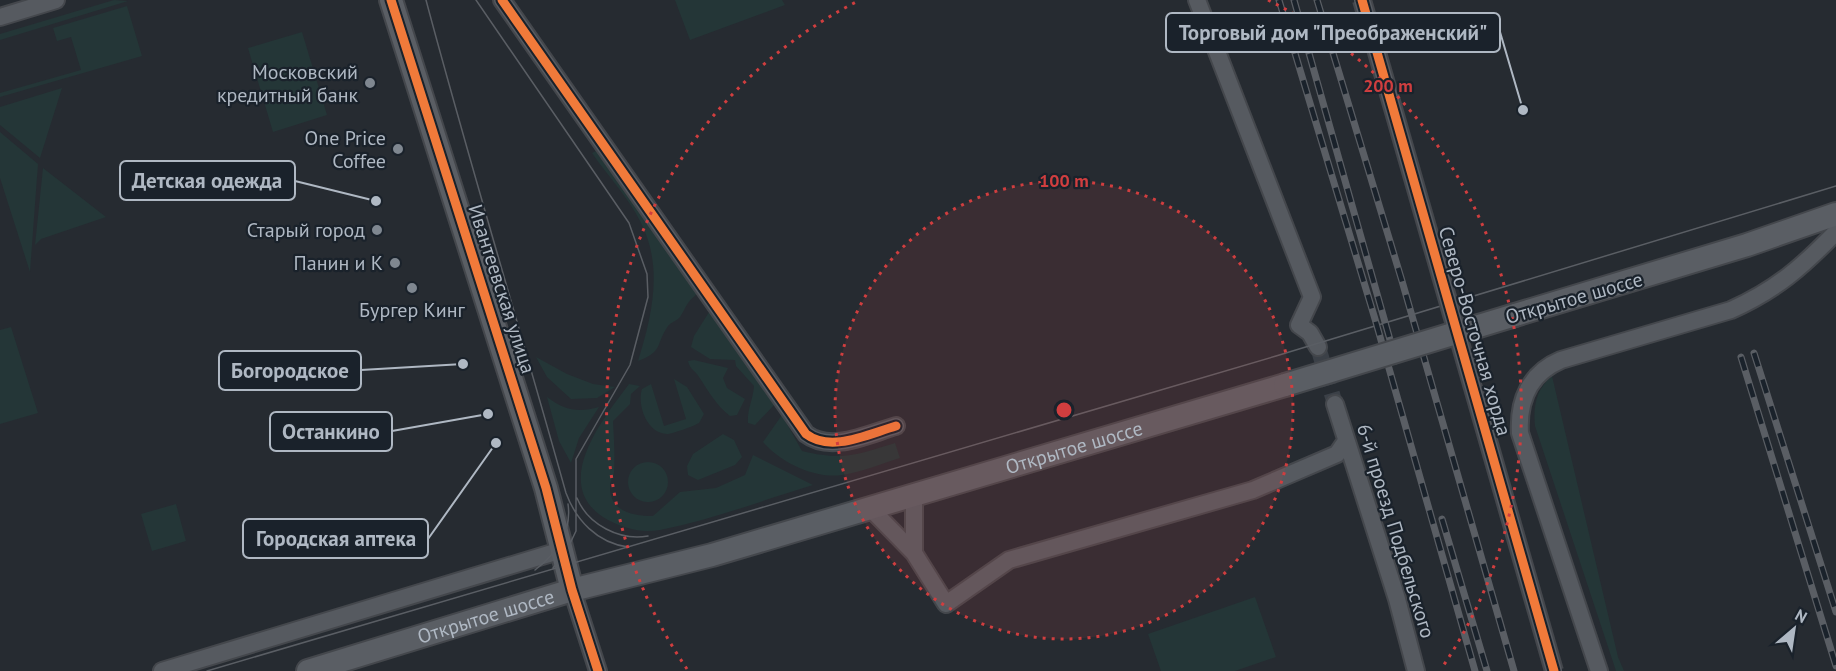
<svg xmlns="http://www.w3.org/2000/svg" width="1836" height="671" font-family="'PT Sans',sans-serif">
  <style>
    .green { fill: #243637 }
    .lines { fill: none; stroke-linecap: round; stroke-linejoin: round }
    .street-tunnel { stroke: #3b4047; stroke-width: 16; stroke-dasharray: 16 8; stroke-linecap: butt }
    .street-casing { stroke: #44474c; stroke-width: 20 }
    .secondary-casing { stroke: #44474c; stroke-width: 26 }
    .street { stroke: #565a60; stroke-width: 16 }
    .secondary { stroke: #5a5e64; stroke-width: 22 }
    .tram { stroke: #5a5e64; stroke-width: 1.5 }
    .rail-casing { stroke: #5a5e64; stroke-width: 7 }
    .rail { stroke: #1a222b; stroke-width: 4.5; stroke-dasharray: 14; stroke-linecap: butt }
    .street-bridge-casing { stroke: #44474c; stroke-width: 20; stroke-linecap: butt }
    .secondary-bridge-casing { stroke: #44474c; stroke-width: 26; stroke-linecap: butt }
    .street-bridge { stroke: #565a60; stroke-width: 16 }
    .secondary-bridge { stroke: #5a5e64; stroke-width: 22 }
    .cycleway-casing { stroke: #1a222b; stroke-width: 13 }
    .cycleway { stroke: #f17a3a; stroke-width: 9 }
    .ring { fill: none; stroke: #d03e3f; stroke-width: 3; stroke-dasharray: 3 6 }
    .poi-dot { fill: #7f8790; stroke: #1a222b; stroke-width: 2 }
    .labels { text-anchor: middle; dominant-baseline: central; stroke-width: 4.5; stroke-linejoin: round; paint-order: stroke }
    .poi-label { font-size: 20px; fill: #afb8c3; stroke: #1a222b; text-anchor: end }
    .street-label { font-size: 20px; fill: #afb8c3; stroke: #1a222b }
    .centre { fill: #d03e3f; stroke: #1a222b; stroke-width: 3 }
    .ring-label { font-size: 18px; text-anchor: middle; font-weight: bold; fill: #d03e3f; stroke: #1a222b; stroke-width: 4.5; stroke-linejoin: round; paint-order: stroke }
    .leader { fill: none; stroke: #afb8c3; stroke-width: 2 }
    .callout-dot { fill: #afb8c3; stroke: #1a222b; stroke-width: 2 }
    .callout { fill: #1a222b; stroke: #afb8c3; stroke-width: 2 }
    .callout-label { font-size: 21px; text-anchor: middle; font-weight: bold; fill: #afb8c3 }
  </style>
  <rect width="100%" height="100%" fill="#262b31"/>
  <path class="green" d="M114 0 128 1 0 40V34Z
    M675 0H782L785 5 690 40Z
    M127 6 142 56 0 97V93L81 70 71 37 57 41 53 28Z
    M302 32 327 115 273 132 248 48Z
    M62 88 40 158 0 125V107Z
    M0 132 38 164 30 272 0 178Z
    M596 151 697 294C684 305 687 307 680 317 677 321 671 322 668 326 655 345 664 351 638 361 652 316 664 266 640 221 628 197 607 175 592 153Z
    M43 168 106 217 41 239 35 245Z
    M711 309 775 404 755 425 748 423C747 409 753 400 754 386L736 366 735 360 710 359 691 347 694 336Z
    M11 327 38 413 0 424V330Z
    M536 357 567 374 593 384 615 387 597 398 571 399 547 377Z
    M694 360 728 368 723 378 727 388 745 399 737 415 730 416C716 405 709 392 699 377 695 370 690 370 688 361Z
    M1552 376 1618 657 1624 671H1616L1535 426C1533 407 1536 389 1552 376Z
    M674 379 687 387 704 414C702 417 701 420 699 423 694 426 672 434 667 434 646 433 637 404 642 389L651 384 664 426 686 419Z
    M629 384 640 386 631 394 630 404 613 421C614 439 615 455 614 473 613 477 610 482 610 486 609 512 634 516 653 516L680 492 716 488 745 475 753 455 813 485C763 500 712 520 660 530 640 533 626 529 608 520 548 487 602 420 629 384Z
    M547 397C564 410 578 413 599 407L579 438 571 463 559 441Z
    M782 415 802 451C843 461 856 455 895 443L900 458C881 464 861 472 842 475 814 479 780 462 763 442Z
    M723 434 734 440 742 457 735 465 698 480 688 475 687 466 693 454Z
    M628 482a20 20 0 1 1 40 0a20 20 0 1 1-40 0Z
    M176 504 186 541 152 551 141 514Z
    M1255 597 1276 657 1235 671H1161L1148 634Z"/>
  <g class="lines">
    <path class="street-tunnel" d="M1318 347 1335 404"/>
    <g class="street-casing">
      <path id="street" d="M502 0 806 434C831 453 868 434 896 426
        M1197 0 1312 297 1299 325
        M0 17 56 0
        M1299 325 1310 333 1318 347
        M1335 404 1397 599 1416 671
        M914 493V553
        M869 507 914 553 946 604 1009 560 1253 490 1337 454 1346 441
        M572 590 598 671
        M162 671 562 550
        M1599 671 1520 433C1518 400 1530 373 1561 360L1731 310C1776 290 1802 267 1836 232"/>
    </g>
    <g class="secondary-casing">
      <g id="secondary">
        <path d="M391 0 546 488 572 590"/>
        <path d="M1515 315 1747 245 1836 214"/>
        <path id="s1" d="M308 671 572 590 712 555 1285 385"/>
      </g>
    </g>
    <use href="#street" class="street"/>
    <use href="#secondary" class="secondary"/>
    <path class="tram" d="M426 0C470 165 520 328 566 493 576 520 597 543 628 547
      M476 0 629 223 647 274 648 297 630 365 576 459V531L566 552 553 568
      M577 498C588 525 620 541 648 536
      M535 570C556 554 572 532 568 504
      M207 671 1276 356 1836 186"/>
    <g class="rail-casing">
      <path id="rail" d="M1279 0 1375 319 1475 671
        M1294 0 1396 361
        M1317 0 1402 281 1514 671
        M1754 353 1836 612
        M1741 357 1836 666
        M1442 519 1487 671"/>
    </g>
    <use href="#rail" class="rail"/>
    <g class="street-bridge-casing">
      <path id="street-bridge" d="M1362 0 1554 671"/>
    </g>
    <g class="secondary-bridge-casing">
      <path id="secondary-bridge" d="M1285 385 1515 315"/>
    </g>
    <use href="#street-bridge" class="street-bridge"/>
    <use href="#secondary-bridge" class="secondary-bridge"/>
    <g class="cycleway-casing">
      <path id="cycleway" d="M391 0 546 488 572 590 598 671
        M502 0 806 434C831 453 868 434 896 426
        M1362 0 1554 671"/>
    </g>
    <use href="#cycleway" class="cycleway"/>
  </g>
  <circle cx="1064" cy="410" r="229" fill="#d03e3f" fill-opacity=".12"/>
  <g class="ring">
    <circle cx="1064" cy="410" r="229"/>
    <path d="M687 669A458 458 0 0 1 860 0M1268 0A458 458 0 0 1 1441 669"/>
  </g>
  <g class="poi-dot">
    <circle cx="370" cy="83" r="6"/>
    <circle cx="398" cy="149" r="6"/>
    <circle cx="377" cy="230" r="6"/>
    <circle cx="395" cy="263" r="6"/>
    <circle cx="412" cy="288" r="6"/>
  </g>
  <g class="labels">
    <g class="poi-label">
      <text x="358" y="72">Московский<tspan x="358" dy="23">кредитный банк</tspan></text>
      <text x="386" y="138">One Price<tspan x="386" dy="23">Coffee</tspan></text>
      <text x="365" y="230">Старый город</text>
      <text x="383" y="263">Панин и К</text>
      <text x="412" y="310" text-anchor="middle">Бургер Кинг</text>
    </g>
    <g class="street-label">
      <text transform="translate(502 289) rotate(72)">Ивантеевская улица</text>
      <text transform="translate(1574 298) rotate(-16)">Открытое шоссе</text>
      <text transform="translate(1475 331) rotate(74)">Северо-Восточная хорда</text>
      <text stroke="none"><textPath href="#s1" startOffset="798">Открытое шоссе</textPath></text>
      <text transform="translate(1396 531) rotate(73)">6-й проезд Подбельского</text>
      <text stroke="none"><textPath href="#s1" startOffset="186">Открытое шоссе</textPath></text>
    </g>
  </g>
  <circle cx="1064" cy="410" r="9" class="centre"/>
  <g class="ring-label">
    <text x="1388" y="92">200 m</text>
    <text x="1064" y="187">100 m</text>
  </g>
  <path class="leader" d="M1523 110L1500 32M376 201L295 181M463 364L361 370M488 414L392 431M496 443L428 539"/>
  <g class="callout-dot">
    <circle cx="1523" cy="110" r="6"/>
    <circle cx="376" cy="201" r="6"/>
    <circle cx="463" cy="364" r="6"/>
    <circle cx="488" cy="414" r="6"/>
    <circle cx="496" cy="443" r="6"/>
  </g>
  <g class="callout">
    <rect x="1166" y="13" width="334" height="39" rx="6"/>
    <rect x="120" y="161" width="175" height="39" rx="6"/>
    <rect x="219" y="351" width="142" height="39" rx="6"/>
    <rect x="270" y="412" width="122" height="39" rx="6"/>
    <rect x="243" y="519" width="185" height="39" rx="6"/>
  </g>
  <g class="callout-label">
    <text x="1333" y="40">Торговый дом "Преображенский"</text>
    <text x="207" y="188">Детская одежда</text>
    <text x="290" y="378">Богородское</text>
    <text x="331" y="439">Останкино</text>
    <text x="336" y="546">Городская аптека</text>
  </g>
  <g transform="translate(1794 629) rotate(29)" stroke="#1a222b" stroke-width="4.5" paint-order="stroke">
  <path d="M0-4.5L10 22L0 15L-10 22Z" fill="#afb8c3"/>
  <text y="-9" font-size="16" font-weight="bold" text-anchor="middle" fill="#afb8c3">N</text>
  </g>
</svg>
